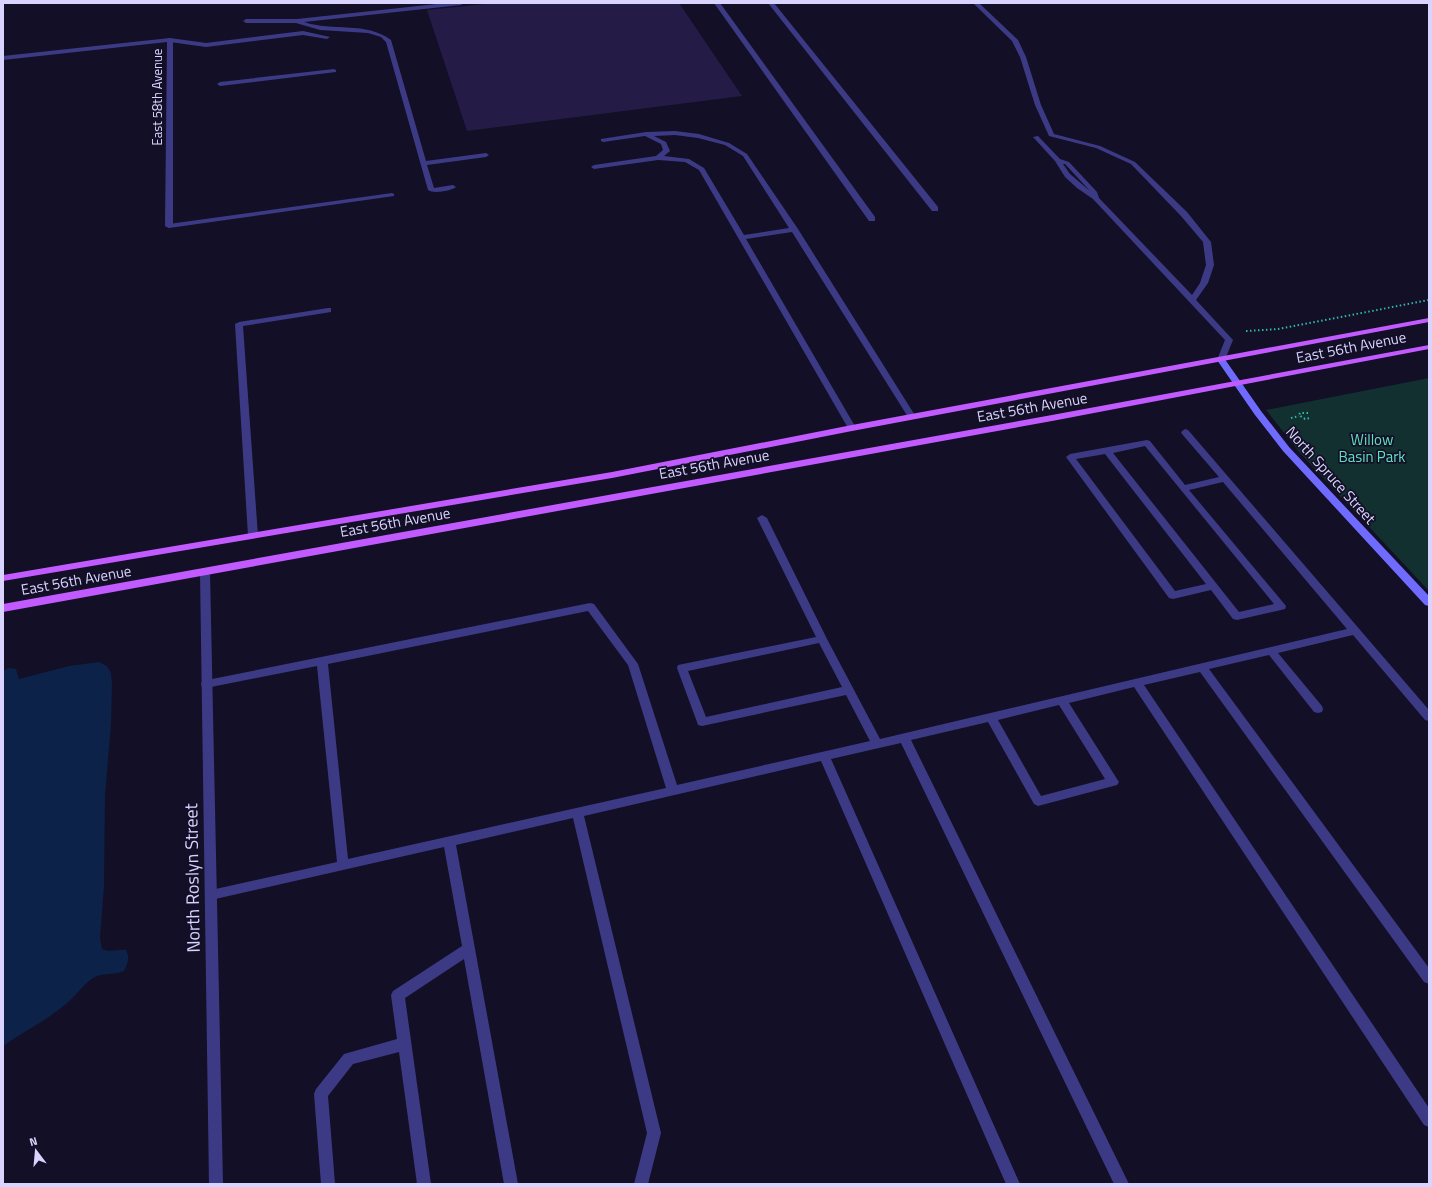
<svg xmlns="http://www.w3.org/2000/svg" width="1432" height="1187" font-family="'Titillium Web',sans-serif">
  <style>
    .green { fill: #12302f }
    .water { fill: #0c2248 }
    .building { fill: #241b47 }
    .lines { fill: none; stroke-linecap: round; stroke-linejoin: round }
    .path { stroke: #2fb8b0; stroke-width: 2; stroke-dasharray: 1.5 2.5; stroke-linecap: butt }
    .lane { fill: #3d3a85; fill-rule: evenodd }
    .street { fill: #3d3a85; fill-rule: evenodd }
    .secondary { fill: #6f6bff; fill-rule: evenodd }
    .primary { fill: #c25bff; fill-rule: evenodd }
    .labels { text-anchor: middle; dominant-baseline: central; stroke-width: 3.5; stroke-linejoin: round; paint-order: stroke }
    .far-street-label { font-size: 13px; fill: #d9d4ff; stroke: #130f26 }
    .street-label { font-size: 15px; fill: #d9d4ff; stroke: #130f26 }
    .park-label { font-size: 15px; fill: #5fe0c0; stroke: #130f26 }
    .near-street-label { font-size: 18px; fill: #d9d4ff; stroke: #130f26 }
  </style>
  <rect width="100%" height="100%" fill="#130f26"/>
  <path class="green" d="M1429 378V591L1300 453 1266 410Z"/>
  <path class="water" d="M99 662 107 666 111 673 112 684 111 724 105 796 104 886 100 938 102 949C110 953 117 949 126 950 130 958 128 963 124 971 114 975 107 973 97 976 85 981 77 995 67 1003 48 1020 24 1031 3 1046V671L9 668 16 669 19 679 69 666Z"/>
  <path class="building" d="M494 3H679L742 96 467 131 427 10Z"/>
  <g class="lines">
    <path class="path" d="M1246 331 1278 329 1429 300
      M1308 413H1300L1299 415 1305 419 1310 418
      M1291 418 1299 416"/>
    <path class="lane" d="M446 3H464L461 5 304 22C333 32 366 21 391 40L426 161 486 153 489 155 486 157 427 165 434 188 453 185 456 187C451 191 433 194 428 190L386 42 381 37 368 33 320 30 296 23H246L243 21 246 19H297Z
      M714 3H720L875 217V221H869Z
      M768 3H774L938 207V211H932Z
      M973 3H979L1018 40 1026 57 1041 105 1054 134 1100 146 1135 162 1187 212 1211 242 1214 265 1208 283 1196 300 1233 340 1224 362H1221L1217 360 1225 340 1093 199 1077 188 1065 177 1055 161 1033 137 1038 136 1060 159 1069 162 1097 192 1099 198 1192 295 1200 283 1206 265 1203 242 1181 216 1131 164 1096 148 1049 136 1035 105 1020 57 1012 41ZM1063 164H1065L1090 191 1070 174Z
      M303 31 330 37 327 39 303 35 206 47 170 42 167 40 170 38 206 43Z
      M334 69 336 70V72L220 86 217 84 220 82Z
      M675 131 699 134 729 143 747 154 798 229 916 417 915 419H909L908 417 792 232 746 239 856 428 855 430 852 431 848 428 699 170 685 162 658 160 594 169 591 167 594 165 656 156 663 150 661 144 645 136 603 142 601 141V139L646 132ZM675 135 698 138 725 145 743 156 789 228 744 235 704 168 689 159 664 156 670 151 666 142 654 136Z
      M392 193 394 194V196L169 228 165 226 169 224Z
      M328 308H331V312L243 326 258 536 256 538H250L248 536 235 324 239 322Z
      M1185 429 1188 430 1429 710V721L1425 720 1353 635 1278 653 1322 706 1323 709 1322 712 1318 713 1314 712 1269 655 1209 669 1429 968V984L1424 982 1200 672 1144 685 1429 1108V1127L1424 1125 1134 687 1069 703 1117 779 1119 782 1117 785 1038 806 1034 804 988 722 911 740 1129 1184H1114L901 743 831 759 1020 1184H1006L821 761 584 816 661 1133 648 1184H634L647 1133 573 818 456 845 518 1184H504L464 959 405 998 431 1184H417L399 1052 353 1064 328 1096 335 1184H321L314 1094 316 1089 344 1054 397 1039 391 995 393 991 462 946 444 847 211 900 207 899 205 895 207 891 211 890 337 862 317 666 206 688 202 687 201 684 202 681 590 603 594 604 638 664 677 785 870 741 846 695 702 726 698 725 697 722 677 668 678 665 816 637 757 518 762 515 767 518 827 639 880 739 1347 629 1223 482 1189 490 1286 606 1285 609 1281 610 1237 620 1233 619 1211 590 1173 599 1169 598 1066 457 1070 454 1147 440 1150 441 1185 485 1219 477 1182 434 1181 432ZM1145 446 1274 604 1239 612 1113 453ZM1105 454 1206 584 1175 591 1076 459ZM588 611 628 665 666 788 348 859 328 664ZM819 643 842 687 706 717 688 671ZM1059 705 1105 779 1041 796 998 720Z"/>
    <path class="street" d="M170 38 173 40V226L169 228 165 226 167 42 3 60V56Z
      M205 569 210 572 223 1184H209L200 572Z"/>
    <path class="secondary" d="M1218 358H1224L1261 411 1289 447 1429 596V606L1425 605 1283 451 1255 415 1217 360Z"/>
    <path class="primary" d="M1429 318V322L852 431 612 478 3 581V575L612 472 852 425Z
      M1429 345V349L1052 421 3 612V604L1052 415Z"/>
  </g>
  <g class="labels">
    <g class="far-street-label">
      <text transform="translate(157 97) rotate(-90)">East 58th Avenue</text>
    </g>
    <g class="street-label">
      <text transform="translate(1351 347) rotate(-11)">East 56th Avenue</text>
      <text transform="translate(1032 407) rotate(-10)">East 56th Avenue</text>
      <text transform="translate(714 464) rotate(-10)">East 56th Avenue</text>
      <text transform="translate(1331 475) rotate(48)">North Spruce Street</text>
      <text transform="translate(395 522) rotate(-10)">East 56th Avenue</text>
      <text transform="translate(76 580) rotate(-10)">East 56th Avenue</text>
    </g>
    <g class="park-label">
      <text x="1372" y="439">Willow<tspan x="1372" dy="17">Basin Park</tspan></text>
    </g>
    <g class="near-street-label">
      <text transform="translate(192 878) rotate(-91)">North Roslyn Street</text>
    </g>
  </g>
  <rect width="1432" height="1187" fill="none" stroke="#d9d4ff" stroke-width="8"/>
  <g transform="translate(36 1151) rotate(344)" stroke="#130f26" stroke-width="3" paint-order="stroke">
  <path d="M0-3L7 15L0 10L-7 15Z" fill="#d9d4ff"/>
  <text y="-6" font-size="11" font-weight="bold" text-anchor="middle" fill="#d9d4ff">N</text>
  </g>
</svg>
